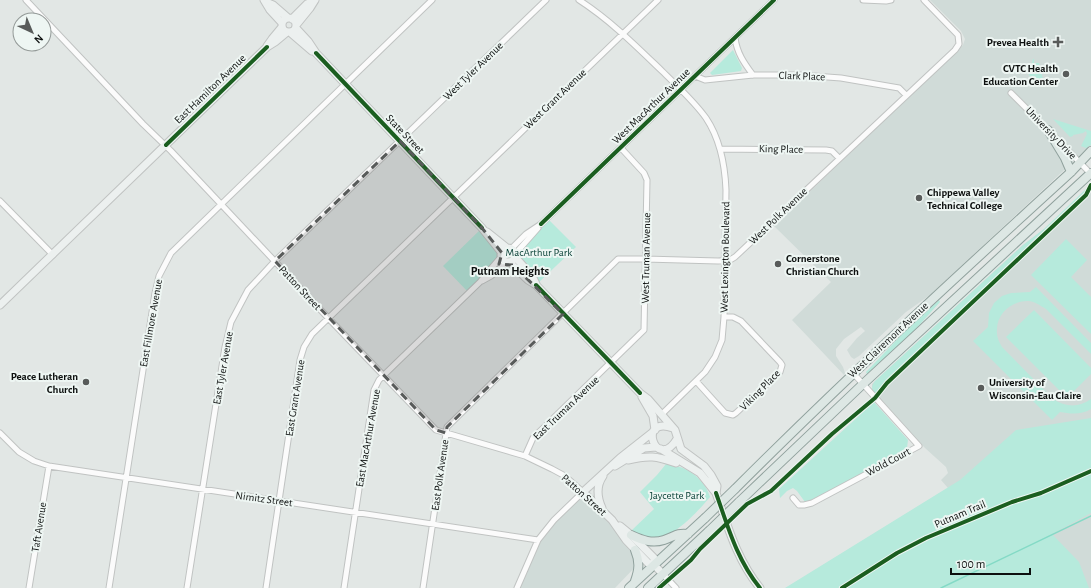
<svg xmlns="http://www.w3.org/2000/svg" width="1091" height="588" font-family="'Alegreya Sans',sans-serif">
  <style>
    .built { fill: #d0dbd8 }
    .green { fill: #b6eadc }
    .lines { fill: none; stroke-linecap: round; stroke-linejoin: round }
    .stream { stroke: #84dac6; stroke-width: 1.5 }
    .street-casing { stroke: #c0c3c2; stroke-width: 7 }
    .secondary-casing { stroke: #c0c3c2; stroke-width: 9 }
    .primary-casing { stroke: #90a19d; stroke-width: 10 }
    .street { stroke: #fbfbfb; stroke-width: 5 }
    .secondary { stroke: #ecf0ef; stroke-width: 7 }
    .primary { stroke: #dde7e4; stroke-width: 8 }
    .primary-bridge-casing { stroke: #90a19d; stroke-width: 10; stroke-linecap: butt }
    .primary-bridge { stroke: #dde7e4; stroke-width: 8 }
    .cycleway-casing { stroke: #eef6f3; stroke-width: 6 }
    .cycleway { stroke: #1b5e20; stroke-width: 4 }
    .marked { fill: #585b5a; fill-opacity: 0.2; stroke: #585b5a; stroke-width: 3; stroke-dasharray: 8 5; stroke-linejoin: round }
    .poi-dot { fill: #585b5a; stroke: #eef6f3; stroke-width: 1.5 }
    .labels { text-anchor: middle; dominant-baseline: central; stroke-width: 4; stroke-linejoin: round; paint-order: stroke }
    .poi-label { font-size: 11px; font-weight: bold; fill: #0d100f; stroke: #eef6f3; text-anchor: end }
    .street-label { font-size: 11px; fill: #0d100f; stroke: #eef6f3 }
    .park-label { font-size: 11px; fill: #043d32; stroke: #eef6f3 }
    .neighbourhood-label { font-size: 12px; font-weight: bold; fill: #0d100f; stroke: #eef6f3 }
  </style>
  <rect width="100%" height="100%" fill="#e2e7e5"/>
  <path class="built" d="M930 0H1091V149L1089 147 961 266 930 295 906 312 859 356 854 359 851 357 847 350 857 338 865 331 861 327 844 339 836 349V356L843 367 845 373 844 375 792 320 831 282 774 226 963 45 965 39 961 31Z
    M1090 187H1091V588H786L948 488 941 480 948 473 946 467 925 448 874 393 872 390V384L1023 245 1044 229Z
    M583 492 612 520 639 563 615 588H517L538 540Z"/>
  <path class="green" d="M733 50 742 68 741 71 712 75 710 73Z
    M1033 59H1034V63H1039L1043 79 1037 83C1032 79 1028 76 1027 68L1032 63Z
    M1053 119 1091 131V145L1086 148 1081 146 1087 134 1086 131 1083 133 1073 135V136L1070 137Z
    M1086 189 1087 192 1085 195 888 380 876 395C871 390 871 386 875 381L1023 245 1044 229Z
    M547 218 576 247 536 285 510 263 469 293 443 266 482 228 509 248Z
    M1066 239 1087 260 1071 277 1091 297V334L1031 275Z
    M1036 287 1091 343V354L1046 309C1041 306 1036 302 1029 301 1013 300 997 313 997 329 996 336 999 342 1002 347L1053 399C1065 407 1079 408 1091 399V409C1081 415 1071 414 1060 412L1052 420 973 341 988 327 989 313 994 303 1002 296 1011 293 1030 292Z
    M939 300 940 302 914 331 867 374 866 372 907 329Z
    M1034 310 1091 368V374L1067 398 1006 337Z
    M874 402 908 440 907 448 904 452 807 502H805L797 491 793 488 787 491 780 498 779 489Z
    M1091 418V513L1052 534 1079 562 1089 588H785L960 480 1016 430Z
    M666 464C669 465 672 465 676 466 691 469 706 482 710 497 699 510 674 538 656 538 647 539 639 535 632 530L654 509 640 492 657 475Z"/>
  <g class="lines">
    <path class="stream" d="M941 588 1091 516"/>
    <g class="street-casing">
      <path id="street" d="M26 0 143 124 171 151 332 322 436 430 525 456 552 469 565 476 583 492 554 520 538 540 517 588
        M579 0C610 20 636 46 662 71 677 86 694 101 706 118 720 139 725 165 726 190L724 317 722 340 715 357 705 372 662 414
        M863 0 886 1 891 0
        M735 38C737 53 744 63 753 75
        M695 76 705 80 753 75H800L841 78 899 88 906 95
        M1011 93 1050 132
        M1056 138 1091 174
        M721 149 826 150 832 151 839 158
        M0 201 53 255
        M511 249 526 234 541 224 774 0
        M516 253 538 228
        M482 281 491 276 506 263
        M696 381 725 413 733 415 736 413 780 372 782 365 780 362 741 321 733 317H724
        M0 433 19 452 34 461 49 466 538 540
        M525 456 533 438 644 330 647 180 644 173 621 148
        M793 498 799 505H804L812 503 919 446 853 373
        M663 574 676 588
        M29 588 49 466
        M109 588 155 293 159 276 171 253 432 0
        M187 588 225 347 231 322 248 290 275 261 546 0
        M266 588 300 360 304 347 312 334 658 0
        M344 588 374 390 379 380 388 371 480 282 488 272 501 257
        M423 588 447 427 618 259H645L718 261 730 260 735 257 955 50 959 44 958 35 924 0"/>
    </g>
    <g class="secondary-casing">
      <path id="secondary" d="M264 0 270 10 282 23
        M266 2 273 5 288 18
        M282 25a7 7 0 1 1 14 0a7 7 0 1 1-14 0Z
        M292 19 307 4 315 0
        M297 24 310 8 315 0
        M296 28 308 41 316 53 482 228 502 253
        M291 33 312 51
        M267 46 272 39 282 27
        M487 232 507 248
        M501 255a7 7 0 1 1 14 0a7 7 0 1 1-14 0Z
        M516 258 532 276 536 284
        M510 263 528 280 536 285 640 393 648 399 675 430 681 449 704 466 711 475 717 486 716 493C728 527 737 560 760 588
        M0 305 267 47 275 42 287 32
        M642 397 653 416 655 430
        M673 428C636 415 656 473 677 439
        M653 432 620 458 583 492 612 520 626 540 648 563 654 565 663 574
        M661 449 700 473 716 493
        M628 460C649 455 656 456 676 463
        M615 466 644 448 656 447
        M602 508C597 497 596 486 603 476
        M620 526 631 535 654 558V565"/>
    </g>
    <g class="primary-casing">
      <path id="primary" d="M1048 130 1065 158 1071 172
        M735 489C844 380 957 276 1071 172L1091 151
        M739 502 863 384 1091 173
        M631 535C642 540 652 544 664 540 676 536 675 533 688 534
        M635 581C639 570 640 562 635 550
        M629 588 705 518
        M648 588 709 531"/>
    </g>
    <use href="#street" class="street"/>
    <use href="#secondary" class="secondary"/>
    <use href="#primary" class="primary"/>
    <g class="primary-bridge-casing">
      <path id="primary-bridge" d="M705 518 735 489
        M709 531 739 502"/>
    </g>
    <use href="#primary-bridge" class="primary-bridge"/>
    <g class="cycleway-casing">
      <path id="cycleway" d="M316 53 482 228
        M166 145 267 47
        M541 224 774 0
        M536 285 640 393
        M716 493C728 527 737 560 760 588
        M659 588 691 560 700 549 747 504 771 491 832 434 875 398 887 383 1086 195 1091 185
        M842 588 897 553 926 538 1012 502 1041 493 1091 471"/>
    </g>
    <use href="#cycleway" class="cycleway"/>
  </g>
  <path class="marked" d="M400 141 482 228 502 253 499 264 513 265 563 314 447 427 446 433 436 430 275 261Z"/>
  <g class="poi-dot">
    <path d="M1056 36h4v4h4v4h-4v4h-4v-4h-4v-4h4z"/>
    <circle cx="1066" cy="74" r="4"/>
    <circle cx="919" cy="198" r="4"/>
    <circle cx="778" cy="264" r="4"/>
    <circle cx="86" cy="382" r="4"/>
    <circle cx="981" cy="388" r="4"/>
  </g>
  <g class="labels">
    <g class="poi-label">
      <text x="1049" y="42">Prevea Health</text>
      <text x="1058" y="68">CVTC Health<tspan x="1058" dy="13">Education Center</tspan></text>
      <text x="927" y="192" text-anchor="start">Chippewa Valley<tspan x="927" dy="13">Technical College</tspan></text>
      <text x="786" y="258" text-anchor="start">Cornerstone<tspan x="786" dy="13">Christian Church</tspan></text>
      <text x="78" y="376">Peace Lutheran<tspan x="78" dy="13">Church</tspan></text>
      <text x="989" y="382" text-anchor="start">University of<tspan x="989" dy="13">Wisconsin-Eau Claire</tspan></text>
    </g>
    <g class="street-label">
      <text transform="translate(473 71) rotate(-44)">West Tyler Avenue</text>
      <text transform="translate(802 76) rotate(2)">Clark Place</text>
      <text transform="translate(210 89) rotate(-44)">East Hamilton Avenue</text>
      <text transform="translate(555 99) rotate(-44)">West Grant Avenue</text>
      <text transform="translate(651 106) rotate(-44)">West MacArthur Avenue</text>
      <text transform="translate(1051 133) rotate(46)">University Drive</text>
      <text transform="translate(405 134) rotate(46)">State Street</text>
      <text transform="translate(781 149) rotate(1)">King Place</text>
      <text transform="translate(778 216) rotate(-44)">West Polk Avenue</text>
      <text transform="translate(725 257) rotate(-89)">West Lexington Boulevard</text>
      <text transform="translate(646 258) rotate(-89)">West Truman Avenue</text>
      <text transform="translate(300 288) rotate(47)">Patton Street</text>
      <text transform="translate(151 323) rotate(-80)">East Fillmore Avenue</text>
      <text transform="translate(888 340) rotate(-43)">West Clairemont Avenue</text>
      <text transform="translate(223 368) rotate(-80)">East Tyler Avenue</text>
      <text transform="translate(760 390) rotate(-45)">Viking Place</text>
      <text transform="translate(295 398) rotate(-81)">East Grant Avenue</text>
      <text transform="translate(566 408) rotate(-44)">East Truman Avenue</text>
      <text transform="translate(368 438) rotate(-80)">East MacArthur Avenue</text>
      <text transform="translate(888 462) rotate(-28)">Wold Court</text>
      <text transform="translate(440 475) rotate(-82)">East Polk Avenue</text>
      <text transform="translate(584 495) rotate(42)">Patton Street</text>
      <text transform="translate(264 499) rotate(8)">Nimitz Street</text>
      <text transform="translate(960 514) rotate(-23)">Putnam Trail</text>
      <text transform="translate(39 527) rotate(-81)">Taft Avenue</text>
    </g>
    <g class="park-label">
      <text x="539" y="252">MacArthur Park</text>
      <text x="677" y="495">Jaycette Park</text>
    </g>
    <g class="neighbourhood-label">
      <text x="510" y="271">Putnam Heights</text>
    </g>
  </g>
  <g transform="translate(32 32) rotate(136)"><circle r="19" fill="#eef6f3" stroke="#949a98"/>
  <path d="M0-3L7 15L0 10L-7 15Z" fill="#585b5a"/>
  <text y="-6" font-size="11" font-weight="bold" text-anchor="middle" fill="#0d100f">N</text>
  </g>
  <path d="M951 568v6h79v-6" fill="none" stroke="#0d100f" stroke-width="2"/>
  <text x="957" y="568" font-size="12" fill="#0d100f" stroke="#eef6f3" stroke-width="3" paint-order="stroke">100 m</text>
</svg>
